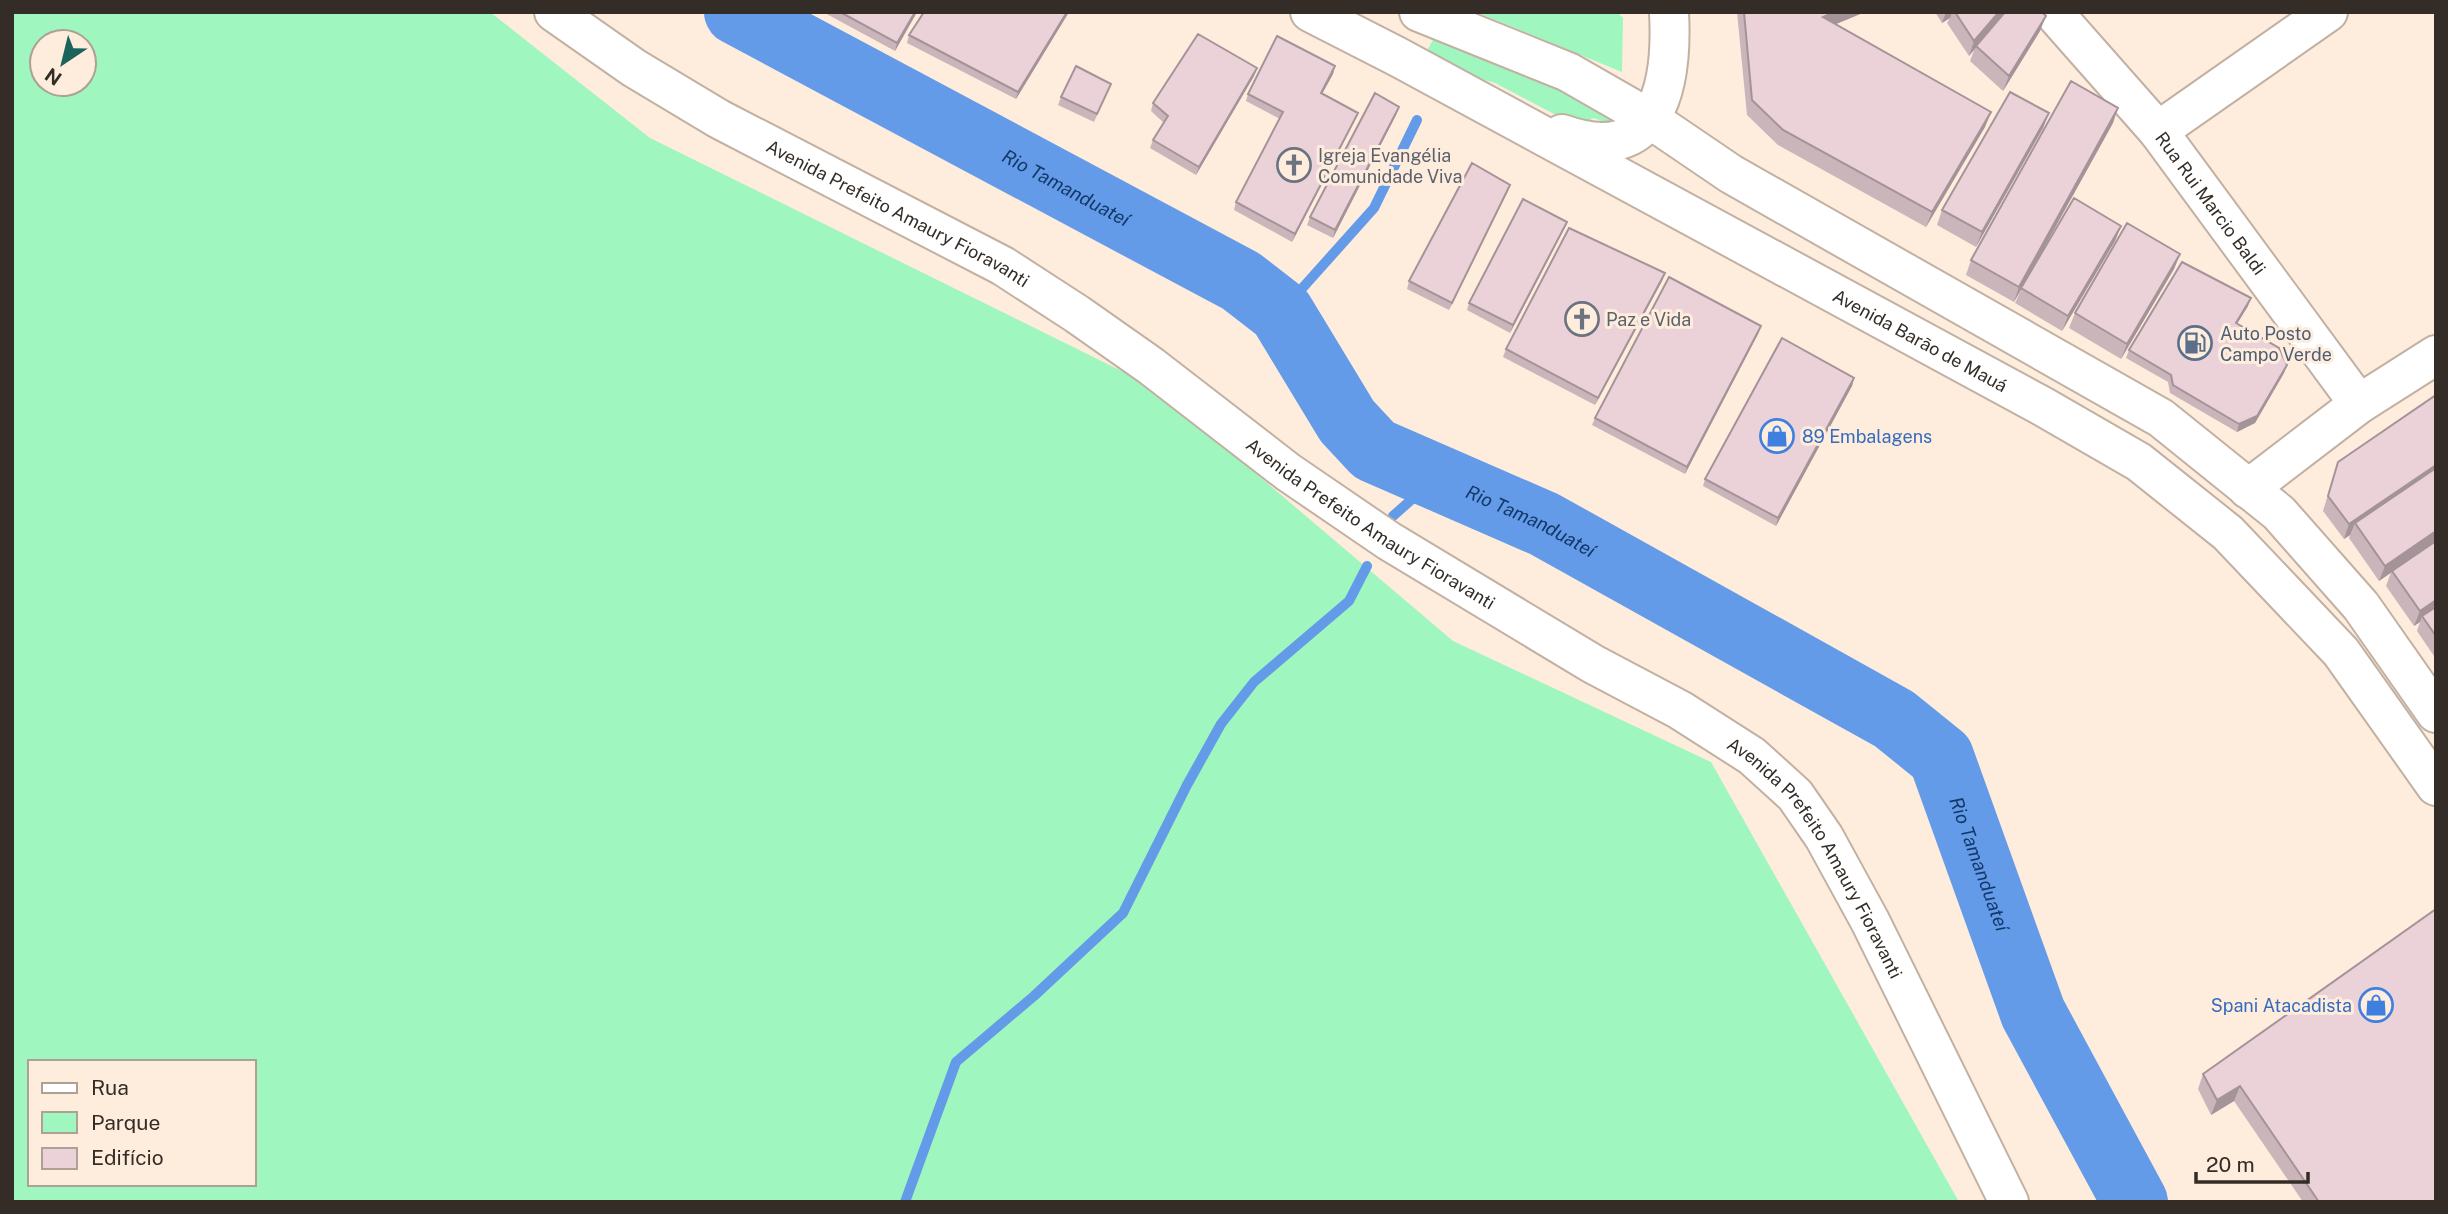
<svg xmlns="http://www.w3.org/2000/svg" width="2448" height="1214" font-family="'Public Sans',sans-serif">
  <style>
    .green { fill: #9ff6bf; fill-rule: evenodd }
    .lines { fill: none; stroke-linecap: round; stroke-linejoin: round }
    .stream { stroke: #649be8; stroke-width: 10 }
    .river { stroke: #649be8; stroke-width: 66 }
    .minor-casing { stroke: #c2b1a2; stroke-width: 42 }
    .major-casing { stroke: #c2b1a2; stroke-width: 42 }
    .minor { stroke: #fff; stroke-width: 38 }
    .major { stroke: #fff; stroke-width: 38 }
    .wall { fill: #cab5bb }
    .shaded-wall { fill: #a49398 }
    .building { fill: #ebd2d9; stroke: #a49398; stroke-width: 2 }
    .labels { text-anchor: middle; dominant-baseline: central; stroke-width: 6; stroke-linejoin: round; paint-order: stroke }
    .worship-label { font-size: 18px; fill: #5b616d; stroke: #feecdc; text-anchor: start }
    .street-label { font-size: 18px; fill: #342d27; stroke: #feecdc }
    .service-label { font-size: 18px; fill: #4e5e75; stroke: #feecdc; text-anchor: start }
    .shop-label { font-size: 18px; fill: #366cbe; stroke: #feecdc; text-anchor: start }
    .water-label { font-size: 19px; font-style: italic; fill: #133869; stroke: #feecdc }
  </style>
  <rect width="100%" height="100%" fill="#feecdc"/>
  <path class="green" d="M12 12H490L650 138 1154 387 1453 641 1711 762 1959 1202H12ZM42 42H84V84H42ZM30 1062H254V1184H30Z
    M1476 12H1617L1623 18 1622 72Z
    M1435 36 1526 67 1632 124 1625 131 1594 118 1577 126 1495 83 1421 62Z"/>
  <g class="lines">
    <path class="stream" d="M1281 312 1374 208 1417 120
      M1393 516 1437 477
      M905 1202 956 1062 1034 996 1123 913 1187 785 1221 724 1254 682 1349 601 1367 566"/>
    <path class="river" id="s1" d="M737 12 1241 281 1281 312 1347 421 1374 450 1544 524 1894 719 1941 757 2033 1013 2135 1202"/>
    <g class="minor-casing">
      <g id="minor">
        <path id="s2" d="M554 12 634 68 719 119 1003 266 1077 314 1151 366 1288 472 1389 541 1593 664 1680 710 1752 756 1795 795 1824 837 1870 921 2009 1202"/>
        <path id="s3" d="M2053 12 2158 131 2359 404"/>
        <path d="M2158 131 2328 12"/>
        <path d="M2248 489 2359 404 2436 355"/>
      </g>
    </g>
    <g class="major-casing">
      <g id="major">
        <path id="s4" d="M1310 12 1398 57 2042 406 2139 462 2228 533 2341 652 2436 786"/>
        <path d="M1419 12 1568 72 1650 119 1731 174 2161 418 2279 513 2361 606 2436 713"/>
        <path d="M1562 134C1657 168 1673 87 1669 12"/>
      </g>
    </g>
    <use href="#minor" class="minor"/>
    <use href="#major" class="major"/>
  </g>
  <path class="wall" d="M823 12H917L895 51Z
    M924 12H1069L1016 99 907 43 909 35Z
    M1737 12H1865L1836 24 1991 112 1985 127 1926 227 1778 145 1747 115Z
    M1935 12H2042L2040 31 2003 91 1970 61 1975 48 1969 56 1947 23 1950 18 1942 23Z
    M1335 66 1333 74 1322 94 1358 113 1355 120 1292 242 1234 210 1236 202 1280 119 1246 101 1248 94Z
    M1257 68 1254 76 1196 175 1150 148 1153 140 1164 123 1151 111 1153 103Z
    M1111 84 1094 122 1058 105 1061 97Z
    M1399 107 1396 115 1333 238 1307 225 1310 217Z
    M2049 113 2043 128 1976 247 1937 225 1942 210Z
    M2113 123 2025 281 2121 226 2115 241 2062 331 2015 303 2021 290 2014 302 1966 275 1971 260Z
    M1510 185 1449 310 1407 289 1409 281Z
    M1567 222 1564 229 1510 333 1467 310 1469 303Z
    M2180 254 2174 269 2121 359 2069 328 2075 313Z
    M1665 273 1662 281 1595 405 1503 357 1506 349Z
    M2248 306 2237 324 2284 373 2255 423 2237 432 2170 393 2168 382 2126 358 2129 350Z
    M1761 326 1758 334 1685 474 1592 425 1595 418Z
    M1854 378 1852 386 1776 526 1703 486 1705 479Z
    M2436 395V659L2417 631 2420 622 2414 626 2386 586 2391 572 2379 581 2349 538 2350 535 2344 539 2323 511 2338 462Z
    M2436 909V1202H2303L2234 1101 2211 1115 2198 1089 2203 1074Z"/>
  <path class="shaded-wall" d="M915 12H917L895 51 897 43Z
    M1067 12H1069L1016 99 1018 92Z
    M1834 12H1865L1817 32 1823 17Z
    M1946 12H1952L1950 18 1942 23Z
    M1999 12H2006L1969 56 1974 41Z
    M2046 16 2040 31 2003 91 2009 76Z
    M1335 66 1333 74 1318 101 1321 93Z
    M1257 68 1254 76 1196 175 1199 167Z
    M1399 107 1396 115 1333 238 1335 230Z
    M2118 108 2113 123 2014 302 2019 287Z
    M1991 112 1985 127 1926 227 1932 212Z
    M1358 113 1355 120 1292 242 1295 234Z
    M2049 113 2043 128 1976 247 1982 232Z
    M1510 185 1507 193 1449 310 1452 303Z
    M1567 222 1564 229 1510 333 1513 325Z
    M2121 226 2115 241 2062 331 2068 316Z
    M2180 254 2174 269 2121 359 2127 344Z
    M1665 273 1662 281 1595 405 1598 398Z
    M2251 298 2248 306 2233 330 2236 323Z
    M1761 326 1758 334 1685 474 1687 467Z
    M2287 365 2284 373 2255 423 2237 432 2239 424Z
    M1854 378 1852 386 1776 526 1778 518Z
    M2436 465V476L2355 523 2350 535 2344 539 2349 524Z
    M2436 531V542L2379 581 2385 566Z
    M2436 600V611L2422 616 2420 622 2414 626 2420 611Z
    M2240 1086 2234 1101 2211 1115 2217 1100Z"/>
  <path class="building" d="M840 12H915L897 43Z
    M924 12H1067L1018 92 909 35Z
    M1744 12H1834L1823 17 1991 112 1932 212 1783 130 1752 100Z
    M1955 12H1999L1974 41Z
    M2005 12H2042L2046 16 2009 76 1976 46Z
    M1198 34 1257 68 1199 167 1153 140 1168 116 1153 103Z
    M1277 36 1335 66 1321 93 1358 113 1295 234 1236 202 1283 112 1248 94Z
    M1076 66 1111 84 1097 114 1061 97Z
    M2071 81 2118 108 2019 287 1971 260Z
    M2010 92 2049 113 1982 232 1942 210Z
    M1375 93 1399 107 1335 230 1310 217Z
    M1472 163 1510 185 1452 303 1409 281Z
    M2074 198 2121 226 2068 316 2021 288Z
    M1523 199 1567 222 1513 325 1469 303Z
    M2127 223 2180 254 2127 344 2075 313Z
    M1569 228 1665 273 1598 398 1506 349Z
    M2182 262 2251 298 2236 323 2279 348 2287 365 2257 416 2239 424 2173 385 2171 375 2129 350Z
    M1669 277 1761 326 1687 467 1595 418Z
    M1782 338 1854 378 1778 518 1705 479Z
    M2436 395V465L2349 524 2328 496 2338 462Z
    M2436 468V531L2385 566 2355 523Z
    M2436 541V600L2420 611 2392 571Z
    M2436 607V636L2422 616Z
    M2436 909V1202H2319L2240 1086 2217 1100 2203 1074Z"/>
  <defs>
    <g id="church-ring" transform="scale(1.75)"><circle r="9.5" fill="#feecdc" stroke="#6b7280" stroke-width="1.5"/><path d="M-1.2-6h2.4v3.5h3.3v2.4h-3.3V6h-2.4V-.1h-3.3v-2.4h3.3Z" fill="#6b7280"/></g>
    <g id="fuel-ring" transform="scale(1.75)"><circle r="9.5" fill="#feecdc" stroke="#5c6f8a" stroke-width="1.5"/><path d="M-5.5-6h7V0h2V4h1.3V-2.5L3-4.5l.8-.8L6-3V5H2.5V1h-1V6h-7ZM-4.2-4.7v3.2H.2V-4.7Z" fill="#5c6f8a"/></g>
    <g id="shop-ring" transform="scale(1.75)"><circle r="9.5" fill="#feecdc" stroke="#3f7fe0" stroke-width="1.5"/><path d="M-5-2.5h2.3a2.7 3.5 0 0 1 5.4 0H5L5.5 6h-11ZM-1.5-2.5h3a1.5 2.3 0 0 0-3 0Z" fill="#3f7fe0"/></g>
  </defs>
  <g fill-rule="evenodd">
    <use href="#church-ring" x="1294" y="165"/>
    <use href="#church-ring" x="1582" y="319"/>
    <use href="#fuel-ring" x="2195" y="343"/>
    <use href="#shop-ring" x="1777" y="436"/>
    <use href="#shop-ring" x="2376" y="1005"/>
  </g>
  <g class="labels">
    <g class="worship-label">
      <text x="1318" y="155">Igreja Evangélia<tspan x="1318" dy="21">Comunidade Viva</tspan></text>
      <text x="1606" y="319">Paz e Vida</text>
    </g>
    <g class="street-label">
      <text stroke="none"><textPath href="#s3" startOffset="248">Rua Rui Marcio Baldi</textPath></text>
      <text stroke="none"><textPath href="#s2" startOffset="399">Avenida Prefeito Amaury Fioravanti</textPath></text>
      <text stroke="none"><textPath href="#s4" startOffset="693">Avenida Barão de Mauá</textPath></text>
      <text stroke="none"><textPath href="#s2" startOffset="966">Avenida Prefeito Amaury Fioravanti</textPath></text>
      <text stroke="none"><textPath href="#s2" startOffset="1533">Avenida Prefeito Amaury Fioravanti</textPath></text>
    </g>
    <g class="service-label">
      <text x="2220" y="333">Auto Posto<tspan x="2220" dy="21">Campo Verde</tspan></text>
    </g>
    <g class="shop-label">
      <text x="1802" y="436">89 Embalagens</text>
      <text x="2352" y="1005" text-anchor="end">Spani Atacadista</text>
    </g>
    <g class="water-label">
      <text stroke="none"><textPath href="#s1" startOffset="373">Rio Tamanduateí</textPath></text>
      <text stroke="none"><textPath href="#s1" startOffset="961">Rio Tamanduateí</textPath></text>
      <text stroke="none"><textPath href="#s1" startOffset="1549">Rio Tamanduateí</textPath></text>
    </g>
  </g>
  <rect width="2448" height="1214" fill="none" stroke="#342d27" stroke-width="28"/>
  <rect x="28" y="1060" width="228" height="126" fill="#feecdc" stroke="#ada094" stroke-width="2"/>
  <rect x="42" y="1083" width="35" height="10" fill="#ffffff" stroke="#ada094" stroke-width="2"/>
  <text x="91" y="1095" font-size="21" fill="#342d27">Rua</text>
  <rect x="42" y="1112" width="35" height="21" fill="#9ff6bf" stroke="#ada094" stroke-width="2"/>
  <text x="91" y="1130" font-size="21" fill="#342d27">Parque</text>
  <rect x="42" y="1148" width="35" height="21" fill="#ebd2d9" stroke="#ada094" stroke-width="2"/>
  <text x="91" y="1165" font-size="21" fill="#342d27">Edifício</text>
  <g transform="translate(63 63) rotate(215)"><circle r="33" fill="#feecdc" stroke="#ada094" stroke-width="2"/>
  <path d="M0-5L12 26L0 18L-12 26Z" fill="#1a645b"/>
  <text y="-10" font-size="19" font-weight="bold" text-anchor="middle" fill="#342d27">N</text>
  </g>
  <path d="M2196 1172v10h112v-10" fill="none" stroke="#342d27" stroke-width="3.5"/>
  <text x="2206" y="1172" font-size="21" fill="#342d27" stroke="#feecdc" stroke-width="5" paint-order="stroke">20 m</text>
</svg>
